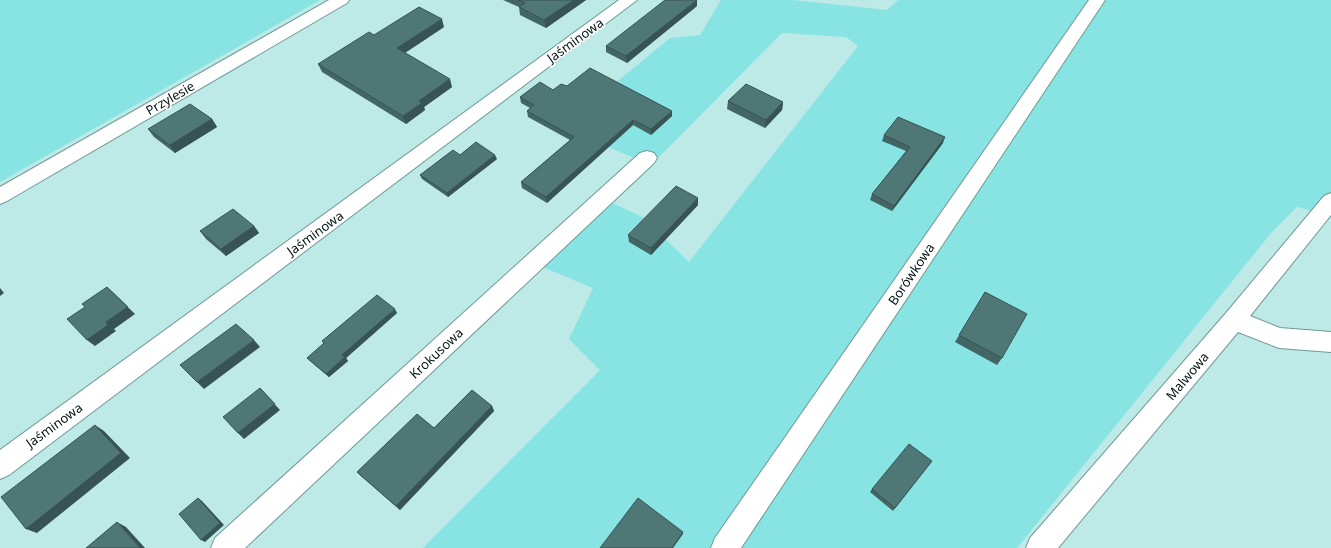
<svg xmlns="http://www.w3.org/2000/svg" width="1331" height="548" font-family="'Noto Sans',sans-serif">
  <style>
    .green { fill: #87e4e2 }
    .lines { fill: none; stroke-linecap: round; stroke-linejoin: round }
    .minor-casing { stroke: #6f9998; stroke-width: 2 }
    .minor { fill: #fff; fill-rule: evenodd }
    .wall { fill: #436665 }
    .shaded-wall { fill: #375353 }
    .building { fill: #4e7776; stroke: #375353 }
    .labels { text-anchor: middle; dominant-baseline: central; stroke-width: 3.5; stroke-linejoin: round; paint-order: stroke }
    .street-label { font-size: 13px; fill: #041414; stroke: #fff }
  </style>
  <rect width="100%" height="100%" fill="#bde9e7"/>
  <path class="green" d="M0 0H320L0 182Z
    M721 0H793L887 10 898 0H1331V216L1297 207 1271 233 1017 548H423L600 370 569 339 593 288 540 266 602 198 644 218 689 262 858 46 846 37 782 33 651 165 568 130 607 90 670 38 700 35Z"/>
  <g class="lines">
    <g class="minor-casing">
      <path id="minor" d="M329 0H349L347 3 7 201 0 204V187Z
        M619 0H637L9 475 0 479V450Z
        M1089 0H1105L741 548H711L715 538Z
        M647 151 654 153 657 158 654 163 245 548H211L215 538 640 153Z
        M1331 193V215L1250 316 1280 328 1331 332V352L1279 348 1238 332 1058 548H1026L1030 538 1226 313 1324 196Z"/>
    </g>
    <use href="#minor" class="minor"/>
  </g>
  <path class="wall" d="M503 0H586L546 28 520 15 519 7Z
    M697 6 627 63 606 52V46Z
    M444 27 405 53 452 87 424 107 425 110 406 124 322 72 318 64 374 35Z
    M567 86 672 116 651 135 633 125 547 203 522 188 521 182 570 140 528 117 527 111 530 108 521 103 520 97Z
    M728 101 783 102 782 110 765 128 727 109Z
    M212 119 217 127 175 153 154 137 148 129Z
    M884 135 943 143 892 211 870 200 872 194 906 151 882 141Z
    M460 155 497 159 448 197 422 179 420 175Z
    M698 205 651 255 629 242 628 235Z
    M254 226 259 233 226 256 206 239 200 231Z
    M985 292 1002 358 997 365 955 342Z
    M397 313 346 358 348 361 329 377 310 361 307 358 324 344 322 341Z
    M492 406 494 411 400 510 362 477 357 472 434 428Z
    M932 461 893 511 870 492 872 489Z"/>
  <path class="shaded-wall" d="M574 0H586L546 28 544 20Z
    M697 0V6L627 63 626 56Z
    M442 19 444 27 400 56 397 48Z
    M450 79 452 87 424 107 425 110 406 124 403 116 419 101Z
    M783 102 782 110 765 128 766 120Z
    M672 111V116L651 135V129Z
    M212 119 217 127 175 153 170 145Z
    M633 120V125L547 203 546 197Z
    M945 137 943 143 892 211 894 206Z
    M495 155 497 159 448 197 447 193Z
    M698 198V205L651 255V248Z
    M254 226 259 233 226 256 221 249Z
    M107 287 135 314 114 329 116 331 95 346 87 340Z
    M0 288 4 293 0 296Z
    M395 309 397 313 346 358 348 361 329 377 326 374 342 355Z
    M254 340 260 347 204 389 197 382Z
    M260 388 280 410 244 439 238 433Z
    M492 406 494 411 400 510 396 506Z
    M95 425 104 431 130 458 37 533 26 529Z
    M198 498 202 501 224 525 205 542 201 540Z
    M117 522 126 527 145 548H140Z
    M683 532V534L673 548H672Z"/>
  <path class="building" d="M518 0H574L544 20 519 7 525 3Z
    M665 0H697L626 56 606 46Z
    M419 7 442 19 397 48 450 79 419 101 422 103 403 116 318 64 369 32 374 35Z
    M590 68 672 111 651 129 633 120 546 197 521 182 574 137 527 111 534 105 520 97 540 82 553 90 561 84 567 86Z
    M746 84 783 102 766 120 728 101Z
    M190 104 212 119 170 145 148 129Z
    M898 117 945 137 894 206 872 194 910 147 884 135Z
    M476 142 495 155 447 193 420 175 453 150 460 155Z
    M676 186 698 198 651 248 628 235Z
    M233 209 254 226 221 249 200 231Z
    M107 287 128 307 106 322 108 325 87 340 67 319 85 307 82 304Z
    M985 292 1027 314 1002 358 959 335Z
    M377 295 395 309 342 355 345 357 326 374 307 358 324 343 322 341Z
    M236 324 254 340 197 382 180 365Z
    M260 388 275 404 238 433 223 417Z
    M472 390 492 406 396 506 357 472 417 414 434 428Z
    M95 425 121 453 26 529 1 497Z
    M909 444 932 461 895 508 872 489Z
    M198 498 220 523 201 540 179 514Z
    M638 498 683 532 672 548H600Z
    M117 522 140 548H86Z"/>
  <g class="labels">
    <g class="street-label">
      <text transform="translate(575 40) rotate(-36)">Jaśminowa</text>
      <text transform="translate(170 98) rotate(-30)">Przylesie</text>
      <text transform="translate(315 233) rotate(-36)">Jaśminowa</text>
      <text transform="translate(911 274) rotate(-56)">Borówkowa</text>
      <text transform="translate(436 353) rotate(-43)">Krokusowa</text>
      <text transform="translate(1187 376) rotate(-50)">Malwowa</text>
      <text transform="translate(54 425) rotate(-36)">Jaśminowa</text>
    </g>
  </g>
</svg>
